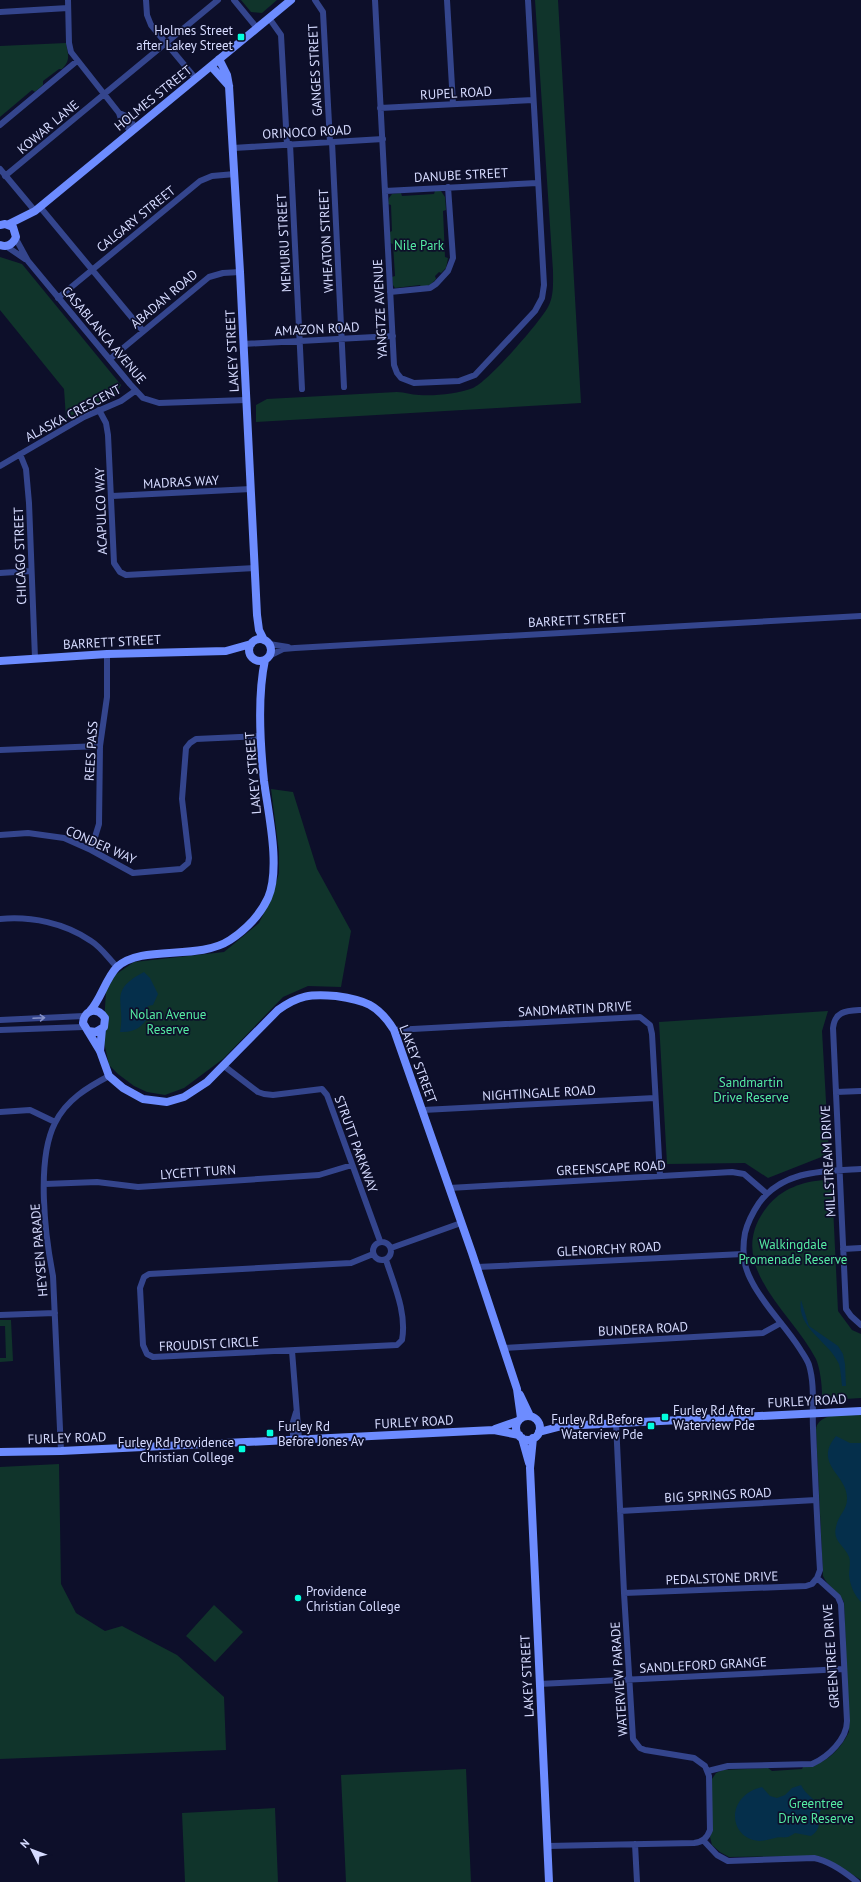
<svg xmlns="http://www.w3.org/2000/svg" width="861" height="1882" font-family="'PT Sans',sans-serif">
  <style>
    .green { fill: #10342b }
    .water { fill: #052f4b }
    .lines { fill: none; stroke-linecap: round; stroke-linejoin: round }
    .street { stroke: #34458d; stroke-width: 6 }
    .secondary { stroke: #6d8cff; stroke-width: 8 }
    .oneway { stroke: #8590c6 }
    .poi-dot { fill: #02ffdd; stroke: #0d0f2a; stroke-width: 1.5 }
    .labels { text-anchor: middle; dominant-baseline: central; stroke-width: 3.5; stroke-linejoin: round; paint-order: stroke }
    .poi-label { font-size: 13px; fill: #d6dbff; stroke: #0d0f2a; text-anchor: end }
    .street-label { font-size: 13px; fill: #d6dbff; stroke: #0d0f2a }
    .park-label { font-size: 13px; fill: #55eca3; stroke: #0d0f2a }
  </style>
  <rect width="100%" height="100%" fill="#0d0f2a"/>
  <path class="green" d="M241 0H277L262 13 251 12Z
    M535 0H558L581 403 256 422V405L267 399 397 392C405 392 411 395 419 395 436 396 457 394 473 388 488 382 540 322 548 307 554 296 553 283 553 271Z
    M66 43C68 55 71 60 62 69H59L43 81V85L35 92 32 90 0 117V46Z
    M435 191H441L445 197 446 210 443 211 445 257 448 258 446 268 441 273 439 272 435 276 436 279C432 284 427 287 421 287L420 285 395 288 393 285 392 277 395 276 393 244 390 243V232L392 231 391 205 388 204 389 198 392 194 401 193 402 196 434 194Z
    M0 257 22 264 121 385 116 396 66 418 64 389 0 310Z
    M271 789 293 792 317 869 351 931 341 987 308 986 283 997 223 1059 184 1088 165 1095 147 1092 134 1086 118 1074 109 1065 103 1038 106 992 115 975 134 962 224 952 259 923 272 897 279 873V852Z
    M828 1011 822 1031 829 1154 768 1178 745 1163 667 1164 659 1022Z
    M826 1180 832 1185 838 1311 852 1330 861 1334V1398L829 1400 822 1395C822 1385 820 1368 816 1359 792 1312 722 1264 767 1207 781 1189 803 1181 826 1180Z
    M0 1320H11L13 1361 0 1362V1358H6L5 1326H0Z
    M861 1415V1880L842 1868 819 1856 729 1857 720 1852 712 1845 710 1837 712 1830V1779L716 1773 723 1770 768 1768 772 1771 802 1769 803 1767C824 1766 840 1750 849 1732L844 1602C839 1592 827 1586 823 1576L816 1430C818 1411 847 1416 861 1415Z
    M59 1464 61 1584 76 1613 105 1631 122 1626 177 1655 224 1697 226 1750 0 1759V1467Z
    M214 1605 243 1632 215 1662 186 1636Z
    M466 1769 471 1882H346L341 1775Z
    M275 1808 278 1882H185L182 1813Z"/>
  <path class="water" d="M144 972 150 978 158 994 153 1005 148 1006 147 1010 149 1015C143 1027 134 1033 120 1032 126 1002 107 991 144 972Z
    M801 1300 809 1326 838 1346 843 1354 845 1364 846 1386H842C841 1379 841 1371 839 1364 829 1341 796 1328 801 1300Z
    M836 1436 850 1443H861V1602C854 1595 850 1585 849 1575 849 1569 851 1562 849 1557 845 1546 832 1541 836 1527 838 1515 848 1510 847 1497 846 1474 813 1464 836 1436Z
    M801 1785C806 1796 817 1799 821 1810 815 1819 825 1826 811 1836L795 1833C786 1840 784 1836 775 1838 770 1839 765 1841 759 1841 728 1838 725 1796 762 1787L770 1796 777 1798 785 1795 792 1788Z"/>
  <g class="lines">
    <path class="street" d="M68 0 69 43 71 52 119 113 126 116 136 128
      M146 0 147 15 151 25 196 79
      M234 0 257 28
      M315 0 323 12 330 142
      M375 0 394 365 397 373 401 378 414 383 459 381 475 375 535 311 542 298 544 285 528 0
      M447 0 453 104
      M0 12 68 8
      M269 18 281 35 287 145
      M380 108 533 100
      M119 113 121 119 131 132
      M0 125 77 61
      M332 142 344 387
      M290 144 302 389
      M233 148 383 139
      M0 169 35 211
      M5 176 218 0
      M385 191 537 183
      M40 207 143 331
      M16 239 28 261 130 384 143 398 159 403 246 400
      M6 246 25 259
      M390 292 430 288 436 284 448 271 453 258 448 187
      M58 298 200 181 212 176 235 174
      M243 344 393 336
      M110 359 209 277 223 273 240 272
      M99 410 106 423 108 435 114 563 120 572 126 575 255 568
      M20 454 26 469 29 503 35 658
      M0 466 84 417 121 401 135 391
      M112 496 251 489
      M0 573 31 571
      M269 644 288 647
      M269 656 283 649 295 648 861 616
      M0 750 100 746
      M0 835 28 833 64 838 91 850 133 873 181 869 188 863 189 858 182 799 186 748 190 743 196 739 261 736
      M91 850 99 824 100 746 107 697V654
      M0 919C31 916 65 923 91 941 101 947 109 959 117 967
      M861 1010C846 1011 835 1011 833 1028L846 1309 851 1316 861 1325
      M0 1020 84 1016
      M0 1030 84 1027
      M394 1030 640 1017 650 1025 652 1034 660 1176
      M224 1066 258 1092 264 1094 273 1095 322 1089 327 1095 380 1241
      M836 1092 861 1091
      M423 1110 655 1098
      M0 1112 30 1110 55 1122
      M45 1184 97 1182 138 1187 319 1175 352 1165
      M449 1188 732 1172 744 1174 766 1193
      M373 1251a9 9 0 1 1 18 0a9 9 0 1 1-18 0Z
      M391 1248 461 1223
      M843 1249 861 1248
      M373 1254 351 1263 149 1274 144 1277 140 1288 143 1345 147 1354 153 1357 397 1345 402 1340C407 1313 394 1285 386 1260
      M477 1267 743 1254
      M0 1315 55 1313
      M503 1348 763 1333 781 1323
      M292 1351 299 1439
      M293 1440V1422L296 1412
      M61 1451 53 1276C45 1235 36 1160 55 1123 66 1100 88 1087 109 1076
      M620 1511 816 1500
      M624 1593 806 1586 812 1584 817 1578
      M539 1684 844 1669
      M708 1771 728 1766 812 1764C828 1757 847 1739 847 1721L841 1604 838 1597 817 1578 820 1570C817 1523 815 1475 813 1428 812 1407 815 1385 809 1365 807 1359 803 1354 800 1349 785 1325 763 1305 751 1280 743 1265 742 1249 745 1233 748 1221 753 1212 759 1203 783 1170 824 1171 861 1169
      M703 1840 717 1855 728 1861 814 1858C829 1861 845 1872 857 1882
      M635 1844 637 1882
      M547 1846 694 1843C703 1842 707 1838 710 1830L709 1776 705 1766 694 1758 645 1750 640 1748 633 1739 624 1593 616 1422"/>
    <path class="secondary" d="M219 59 227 75 229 86 240 272 257 615 259 630 264 640
      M211 66 229 86
      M9 224 35 211 291 0
      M0 225 5 224 13 227 16 237C13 244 8 248 0 245
      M249 650a11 11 0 1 1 22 0a11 11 0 1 1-22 0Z
      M0 661 107 654 226 651 251 644
      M90 1011C101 999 106 978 117 967 142 944 198 961 230 940 245 930 260 915 268 898 281 868 268 812 264 781 260 743 257 697 265 660
      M88 1031 96 1032 104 1027 105 1018C97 1006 84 1010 83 1023L100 1051 109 1076 123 1088 143 1099 167 1102 184 1097 207 1082 278 1010C299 995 310 994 336 996 364 1000 378 1004 394 1030L472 1253 517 1389 521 1418
      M100 1051 102 1029
      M520 1395 530 1416
      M516 1428a12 12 0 1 1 24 0a12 12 0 1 1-24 0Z
      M495 1429 518 1421
      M539 1432 562 1426 861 1411
      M522 1438 529 1463
      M533 1438 530 1468 549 1882
      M0 1452 61 1451 494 1430 519 1435"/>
  </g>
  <defs><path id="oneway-shaft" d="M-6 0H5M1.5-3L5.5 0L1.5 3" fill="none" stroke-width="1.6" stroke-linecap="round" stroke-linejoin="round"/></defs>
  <use class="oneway" href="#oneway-shaft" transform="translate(39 1018) rotate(-3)"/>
  <g class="poi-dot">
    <rect x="237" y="33" width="8" height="8" rx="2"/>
    <rect x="661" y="1413" width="8" height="8" rx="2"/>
    <rect x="647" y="1422" width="8" height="8" rx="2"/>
    <rect x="266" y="1429" width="8" height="8" rx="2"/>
    <rect x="238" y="1445" width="8" height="8" rx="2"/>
    <circle cx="298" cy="1598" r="4"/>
  </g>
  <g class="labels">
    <g class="poi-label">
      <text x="233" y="30">Holmes Street<tspan x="233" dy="15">after Lakey Street</tspan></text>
      <text x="673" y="1410" text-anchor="start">Furley Rd After<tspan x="673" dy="15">Waterview Pde</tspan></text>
      <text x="643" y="1419">Furley Rd Before<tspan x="643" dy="15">Waterview Pde</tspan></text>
      <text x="278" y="1426" text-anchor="start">Furley Rd<tspan x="278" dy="15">Before Jones Av</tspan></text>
      <text x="234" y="1442">Furley Rd Providence<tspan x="234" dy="15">Christian College</tspan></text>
      <text x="306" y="1591" text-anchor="start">Providence<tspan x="306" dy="15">Christian College</tspan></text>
    </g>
    <g class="street-label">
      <text transform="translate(315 70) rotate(-93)">GANGES STREET</text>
      <text transform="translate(456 93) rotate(-3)">RUPEL ROAD</text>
      <text transform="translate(153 98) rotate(-39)">HOLMES STREET</text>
      <text transform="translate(48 127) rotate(-40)">KOWAR LANE</text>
      <text transform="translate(307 132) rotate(-3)">ORINOCO ROAD</text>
      <text transform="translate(461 175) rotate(-3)">DANUBE STREET</text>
      <text transform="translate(136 219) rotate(-39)">CALGARY STREET</text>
      <text transform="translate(326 241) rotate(-93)">WHEATON STREET</text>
      <text transform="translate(284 243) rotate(-93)">MEMURU STREET</text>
      <text transform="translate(164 299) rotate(-40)">ABADAN ROAD</text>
      <text transform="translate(380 309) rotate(-93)">YANGTZE AVENUE</text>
      <text transform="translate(317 329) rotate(-3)">AMAZON ROAD</text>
      <text transform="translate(104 335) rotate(50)">CASABLANCA AVENUE</text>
      <text transform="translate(232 351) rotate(-93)">LAKEY STREET</text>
      <text transform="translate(73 413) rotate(-28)">ALASKA CRESCENT</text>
      <text transform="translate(181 482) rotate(-3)">MADRAS WAY</text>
      <text transform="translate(101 511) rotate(-92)">ACAPULCO WAY</text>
      <text transform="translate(20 556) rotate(-92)">CHICAGO STREET</text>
      <text transform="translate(577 620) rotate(-3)">BARRETT STREET</text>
      <text transform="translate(112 642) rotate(-3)">BARRETT STREET</text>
      <text transform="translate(91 751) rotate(-86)">REES PASS</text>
      <text transform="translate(253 773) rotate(-95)">LAKEY STREET</text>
      <text transform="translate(101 845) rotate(24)">CONDER WAY</text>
      <text transform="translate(575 1009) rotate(-3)">SANDMARTIN DRIVE</text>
      <text transform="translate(418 1064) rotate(69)">LAKEY STREET</text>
      <text transform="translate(539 1093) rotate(-3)">NIGHTINGALE ROAD</text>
      <text transform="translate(356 1144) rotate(70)">STRUTT PARKWAY</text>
      <text transform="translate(828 1161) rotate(-93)">MILLSTREAM DRIVE</text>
      <text transform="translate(611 1168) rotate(-3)">GREENSCAPE ROAD</text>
      <text transform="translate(198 1172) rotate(-4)">LYCETT TURN</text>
      <text transform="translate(609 1249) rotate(-3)">GLENORCHY ROAD</text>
      <text transform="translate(39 1250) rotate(-95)">HEYSEN PARADE</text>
      <text transform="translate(643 1329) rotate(-3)">BUNDERA ROAD</text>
      <text transform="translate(209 1344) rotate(-3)">FROUDIST CIRCLE</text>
      <text transform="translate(807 1401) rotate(-3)">FURLEY ROAD</text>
      <text transform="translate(414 1422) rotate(-3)">FURLEY ROAD</text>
      <text transform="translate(67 1438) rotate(-2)">FURLEY ROAD</text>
      <text transform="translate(718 1495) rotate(-3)">BIG SPRINGS ROAD</text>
      <text transform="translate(722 1578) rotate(-2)">PEDALSTONE DRIVE</text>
      <text transform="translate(831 1656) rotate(-94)">GREENTREE DRIVE</text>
      <text transform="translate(703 1665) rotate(-3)">SANDLEFORD GRANGE</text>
      <text transform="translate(527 1676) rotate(-93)">LAKEY STREET</text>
      <text transform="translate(619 1679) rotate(-94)">WATERVIEW PARADE</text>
    </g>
    <g class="park-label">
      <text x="419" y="245">Nile Park</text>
      <text x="168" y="1014">Nolan Avenue<tspan x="168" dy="15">Reserve</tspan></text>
      <text x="751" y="1082">Sandmartin<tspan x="751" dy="15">Drive Reserve</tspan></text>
      <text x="793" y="1244">Walkingdale<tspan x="793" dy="15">Promenade Reserve</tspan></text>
      <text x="816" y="1803">Greentree<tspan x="816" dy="15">Drive Reserve</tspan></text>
    </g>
  </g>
  <g transform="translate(32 1850) rotate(312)" stroke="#0d0f2a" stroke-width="3" paint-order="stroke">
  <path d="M0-3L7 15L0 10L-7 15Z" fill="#d6dbff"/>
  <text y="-6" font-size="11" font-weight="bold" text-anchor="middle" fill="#d6dbff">N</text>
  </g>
</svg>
